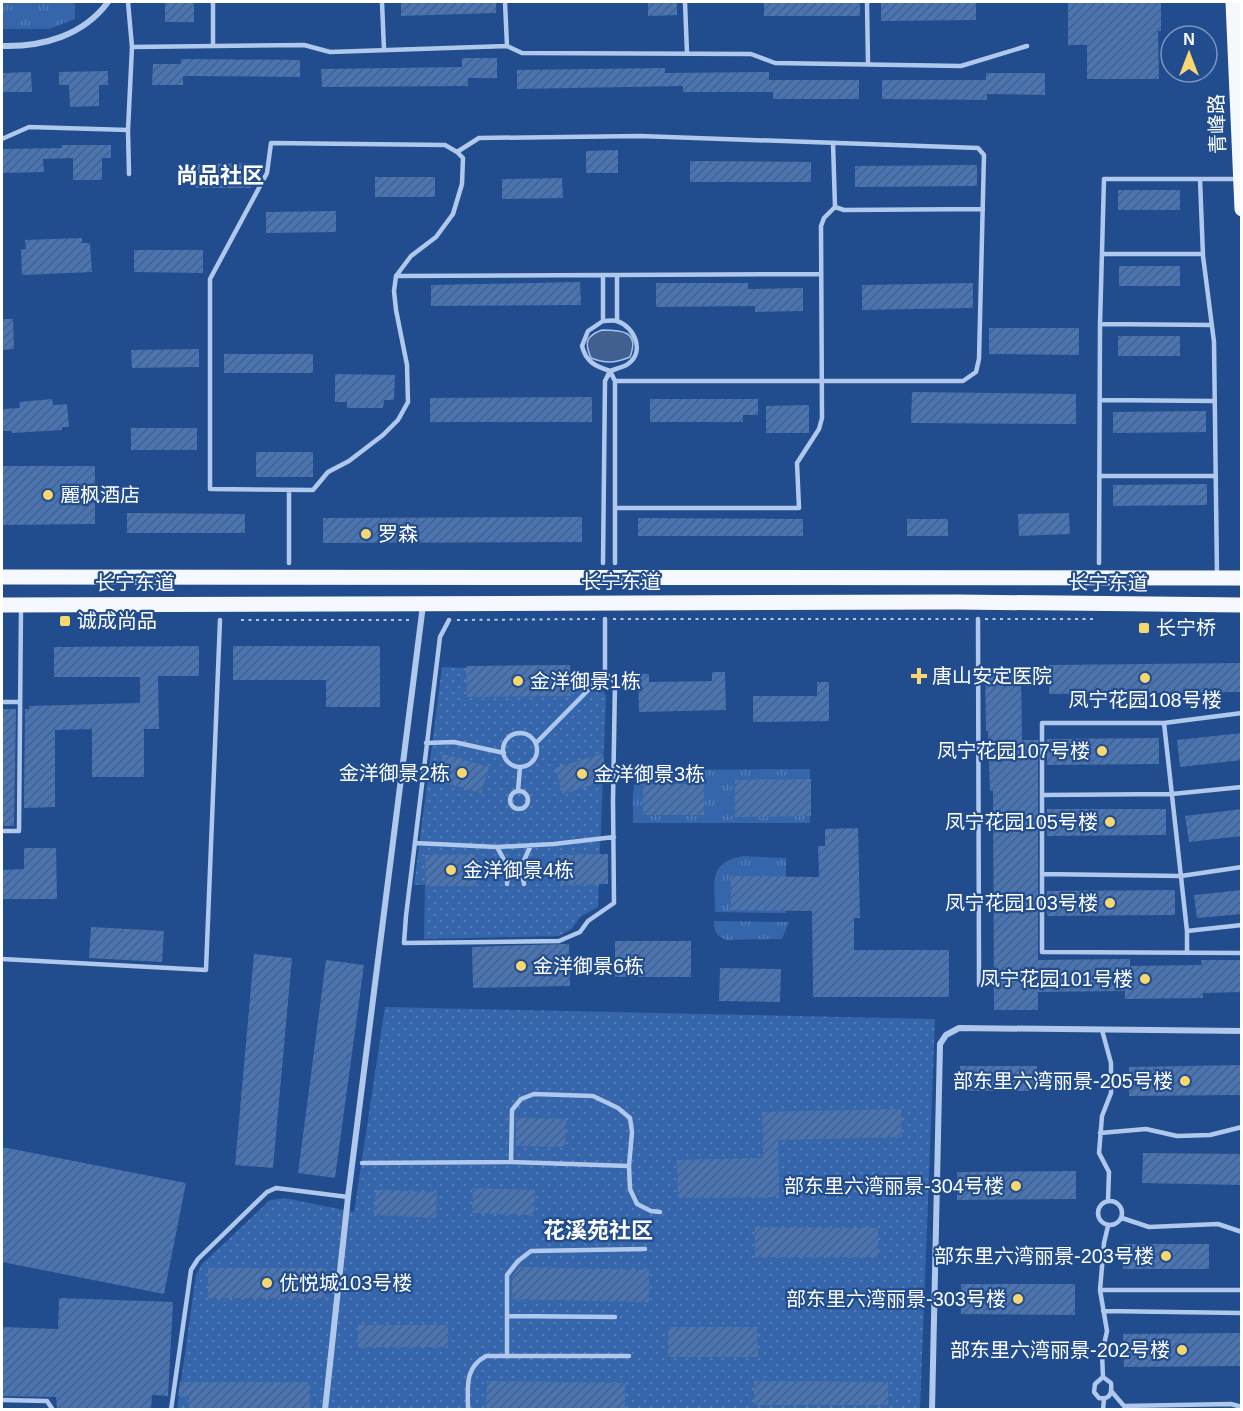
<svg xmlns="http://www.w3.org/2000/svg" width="1243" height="1411" font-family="Helvetica,'Noto Sans SC',sans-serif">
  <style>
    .grass { fill: url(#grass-tufts) }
    .park { fill: url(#park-dots) }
    .water { fill: #42608f; stroke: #a4c2ed; stroke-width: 1.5 }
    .building { fill: url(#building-hatch) }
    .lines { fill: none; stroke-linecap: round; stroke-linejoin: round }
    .path { stroke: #b0c8ec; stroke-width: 2; stroke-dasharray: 3 4.5; stroke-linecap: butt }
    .lane { stroke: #b0c8ec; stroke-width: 4.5 }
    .street { stroke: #b0c8ec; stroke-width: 6 }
    .primary { stroke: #f5f8fe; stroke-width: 15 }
    .poi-dot { fill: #f8d771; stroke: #214c8d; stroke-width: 2 }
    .labels { text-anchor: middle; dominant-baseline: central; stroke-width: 4.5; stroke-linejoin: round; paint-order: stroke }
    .street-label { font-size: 20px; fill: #fff; stroke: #214c8d }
    .poi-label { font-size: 20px; fill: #fff; stroke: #214c8d; text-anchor: start }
    .quarter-label { font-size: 22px; font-weight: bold; fill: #fff; stroke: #214c8d }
  </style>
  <defs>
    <pattern id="grass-tufts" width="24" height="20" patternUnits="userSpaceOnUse" patternTransform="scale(1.5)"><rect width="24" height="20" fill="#3565aa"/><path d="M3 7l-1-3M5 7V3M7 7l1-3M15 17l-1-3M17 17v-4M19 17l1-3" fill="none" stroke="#537cb7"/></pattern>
    <pattern id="park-dots" width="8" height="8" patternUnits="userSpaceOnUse" patternTransform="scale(1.5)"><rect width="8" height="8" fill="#3565aa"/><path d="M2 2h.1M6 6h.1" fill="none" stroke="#537cb7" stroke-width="1.8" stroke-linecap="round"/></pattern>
    <pattern id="building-hatch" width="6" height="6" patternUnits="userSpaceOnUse" patternTransform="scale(1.5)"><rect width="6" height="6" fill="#4a75b4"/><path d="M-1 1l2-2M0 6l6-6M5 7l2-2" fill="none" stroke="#4b6080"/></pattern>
  </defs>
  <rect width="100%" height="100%" fill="#214c8d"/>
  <path class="grass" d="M2 2H75V19L49 29H2Z
    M810 769V823H633C634 806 628 775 647 770Z
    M743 856 786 858V913L715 912C715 882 707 863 743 856Z
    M714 921 789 922 782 939 727 940C716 936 714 932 714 921Z"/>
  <path class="park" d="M442 667 589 673 606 695 598 907 580 917 572 929 559 936 424 939 425 885H414Z
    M385 1007 935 1019 920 1409 177 1410 196 1275 201 1265 270 1200 285 1198 354 1212Z"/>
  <path class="water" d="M602 330C622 330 640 331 630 357 616 363 606 364 591 358 584 342 586 336 602 330Z"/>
  <path class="building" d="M165 2H194V22H165Z
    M401 2H496V13L401 16Z
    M648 2H677V15L648 16Z
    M764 2H860V16H764Z
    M881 2H976V20L881 21Z
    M1098 2H1161V31H1158L1159 79H1087V45H1068V3Z
    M462 58H497V78H468V86L322 87 321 69 462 67Z
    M181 59 300 60V77L183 76V85H152L153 64H181Z
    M665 68V73L769 72V80H859V99H773V92H683V86L517 89V70Z
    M108 71V85H99V106L70 107 69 85H59V72Z
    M31 72 32 92H2V73Z
    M986 73H1045V95L987 94V100L882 99V80H986Z
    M62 145H111V158H102V180H73V158L43 159 44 172 2 173V149L62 148Z
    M618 150V173H586V151Z
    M690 161 811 162V182H690Z
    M251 163V188H196V164Z
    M977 165V186L855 187V166Z
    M375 177H435V197H375Z
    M562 178 563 198 502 199V179Z
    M1118 190H1180V210H1118Z
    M336 211V232L266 233V212Z
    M82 238V243H90L92 272 22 275 21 250 26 249 25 240Z
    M134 250H203V273L134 272Z
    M1119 266H1180V286H1119Z
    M580 282 581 305 431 306V285Z
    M656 283H748V289L803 288V311L755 312V306L656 307Z
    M973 283V308L862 310V285Z
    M2 319H13L14 349 2 350Z
    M989 328H1079V355L989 354Z
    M1118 336H1180V356H1118Z
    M199 349V367L132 368 131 350Z
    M224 354H313V373H224Z
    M335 374 395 375 394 400H384L383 408H347V402H335Z
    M912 392 1076 394V424L911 423Z
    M592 397V422H430V398Z
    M52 399 53 405 67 404 69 427H62V430L12 433 11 431H3L2 409 20 408 19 402Z
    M650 399H758V415H743V422H650Z
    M809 405V433H766V406Z
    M1206 411V432L1113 433V412Z
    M131 428H197V450H131Z
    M256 452H313V477H256Z
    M2 466H95V524L2 525Z
    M1207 484V505L1113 506V485Z
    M127 513 245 514V533H127Z
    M1069 513 1070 534 1019 536 1018 514Z
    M582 517V542L323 543V518Z
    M638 518 803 519V536H638Z
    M907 519H948V536H907Z
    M199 646V676H158L159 729H144V777H92V729L55 730V807L24 808 25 709H29V706L140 703V677H54V647Z
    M233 646H380V707H326V680H233Z
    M1242 663V692L1049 694V665Z
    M570 665 571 696 467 697 466 666Z
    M712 672H725L726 710 639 712 638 674H649V682L712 681Z
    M1021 673 1022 740H1038V960L1130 959V966L1202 965 1201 960H1242V992L1203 993V998L1125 999V991L1038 992V1010H994L993 791H990L988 731H986L985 674Z
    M817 682H829V721L753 722V696H817Z
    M2 709H16L14 826H2Z
    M1242 733V760L1180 767 1177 740Z
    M1159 738V764L1047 765V739Z
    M443 754 489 767 481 793 436 780Z
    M602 754 609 780 563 794 555 768Z
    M811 779V816L735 817V780Z
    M643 784H704V815H643Z
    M1047 809H1166V835L1047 836Z
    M1242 809V836L1189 842 1185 816Z
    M858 828 860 918H854V950H949V997H813L812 911 731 910V876L819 877 818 846H825V829Z
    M24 848H56L57 899H2V870L24 869Z
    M608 854V884L561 885 560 855Z
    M425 855H477V886H426Z
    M1175 890V915L1047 916V891Z
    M1242 890V914L1197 918 1194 895Z
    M91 927 164 931 162 962 89 958Z
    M615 941H691V977H615Z
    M564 944H569L570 986 473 988 472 947Z
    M254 954 292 958 273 1168 235 1165Z
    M326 960 364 965 335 1178 298 1173Z
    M720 968 781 969 780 1002 719 1001Z
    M1242 1065V1095L1129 1096V1067Z
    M960 1066H1037V1091H960Z
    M901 1109 902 1137 778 1140 779 1197 678 1198 677 1160 763 1158 762 1112Z
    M516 1118 566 1119 565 1147 516 1146Z
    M2 1147 186 1183 164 1294 2 1262Z
    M1143 1153 1242 1154V1185L1142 1183Z
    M1076 1171V1199L957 1200V1172Z
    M473 1188 535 1190 534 1215 472 1213Z
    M376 1190 437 1192 436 1218 374 1215Z
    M755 1227 878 1228V1257H755Z
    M1123 1244H1209V1269H1123Z
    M519 1267 649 1270V1302L512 1299V1277Z
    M208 1268H326V1298H208Z
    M961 1284H1075V1315L961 1314Z
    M59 1298 173 1302 168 1396 152 1395 151 1410H57L56 1397 2 1396V1327L58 1329Z
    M358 1325H448V1347H358Z
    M668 1327H757L758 1357H668Z
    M1242 1333V1366L1124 1367 1123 1334Z
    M487 1381 625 1383V1410H486Z
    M754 1381 888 1382V1405H754Z
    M180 1382H310V1410H189V1397L178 1396Z"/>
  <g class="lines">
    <path class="path" d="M613 619H971
      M985 619H1097
      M241 620H413
      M457 620 596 619"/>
    <path class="lane" d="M128 2 132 47 128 130 129 174
      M213 2V46
      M382 2 384 50
      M505 2 507 46
      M685 2 687 53
      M867 2 868 64
      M132 47 304 45 330 52 507 46 522 53 751 54 775 63 961 66 1027 46
      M2 139 29 127 128 130
      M271 143 445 145 457 152 463 158 462 184 453 214 436 237 411 256 396 276 394 291 396 310 407 365 408 402 398 420 383 435 349 461 328 472 313 490 210 489V279L267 173Z
      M457 152 479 138 640 136 978 148 984 155 979 359 976 372 963 381H615V563
      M835 207 844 210 983 209
      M1102 254H1203
      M617 275 821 274
      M396 276 603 275
      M603 321C607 321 614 320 617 321 635 327 645 352 628 364 624 367 615 369 610 371 595 366 586 362 582 346L588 331Z
      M603 321V275H617V321
      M1100 324 1212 325
      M1100 400 1215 401
      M1099 476H1216
      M289 490V563
      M615 508H799L797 463 819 429 822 418 821 226 824 218 835 207 833 143
      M603 563 605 381 610 371 615 381
      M1099 563 1100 324 1104 179H1200
      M1217 575 1214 342 1203 256 1200 179H1239
      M978 619 979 985
      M449 620 440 637 406 916 404 943 559 941 580 932 588 921 614 903 613 801 615 682 605 673V619
      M2 702H20
      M1242 713 1164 723 1187 931 1242 925
      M1164 723H1042V952L1242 953
      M503 750a17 17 0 1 1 34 0a17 17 0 1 1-34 0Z
      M426 743 454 742 504 753
      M536 743 605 673
      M510 800a9 9 0 1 1 18 0a9 9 0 1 1-18 0Z
      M518 791 520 767
      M1042 795 1172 794 1242 787
      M2 831H19L21 608
      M415 843 497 847 554 844 614 837
      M497 847 508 867 507 884
      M1042 874 1181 876 1242 867
      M524 884 521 867 531 845
      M1187 953V931
      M2 959 206 970 220 620
      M1102 1030 1111 1063V1093L1102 1116 1099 1153 1109 1172 1108 1201
      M1100 1133 1146 1129 1177 1136 1210 1135 1242 1127
      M511 1162 512 1110 521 1099 534 1094 593 1096 618 1108 630 1118 632 1132 629 1166 630 1189 637 1204 651 1211 660 1212
      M362 1163 511 1162 629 1166
      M1098 1213a12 12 0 1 1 24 0a12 12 0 1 1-24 0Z
      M1122 1218 1149 1227 1218 1224 1242 1232
      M1100 1290H1242
      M1103 1311 1242 1313
      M507 1316 615 1317
      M507 1356V1275L518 1261 531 1251 645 1249
      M1103 1377 1102 1354 1107 1331 1100 1290 1104 1243 1108 1226
      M1103 1377 1111 1383C1112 1392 1111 1400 1099 1398L1094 1392 1095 1384Z
      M1112 1392 1124 1406 1231 1404 1242 1407
      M2 1400 47 1401 53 1410
      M171 1410 191 1270 198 1259 267 1192 276 1188 348 1197
      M468 1410C468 1387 464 1368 486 1356H629
      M1103 1410 1104 1399"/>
    <path class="street" d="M2 46C42 47 83 36 108 2
      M325 1410 348 1197 423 605
      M932 1410 940 1044 946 1035 959 1028 1242 1031"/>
    <path class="primary" d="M1233 2 1242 209
      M2 577 1242 578
      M2 605 957 602 1242 605"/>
  </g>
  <g class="poi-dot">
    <circle cx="48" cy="495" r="6"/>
    <circle cx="366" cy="534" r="6"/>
    <rect x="59" y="615" width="12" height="12" rx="3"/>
    <rect x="1138" y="622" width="12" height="12" rx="3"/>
    <path d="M916 667h6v6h6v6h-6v6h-6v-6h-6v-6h6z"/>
    <circle cx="1145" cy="678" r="6"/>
    <circle cx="518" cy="681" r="6"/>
    <circle cx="1102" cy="751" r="6"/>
    <circle cx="462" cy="773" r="6"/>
    <circle cx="582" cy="774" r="6"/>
    <circle cx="1110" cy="822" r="6"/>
    <circle cx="451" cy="870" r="6"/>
    <circle cx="1110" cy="903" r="6"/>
    <circle cx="521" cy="966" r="6"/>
    <circle cx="1145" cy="979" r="6"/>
    <circle cx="1185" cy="1081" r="6"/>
    <circle cx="1016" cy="1186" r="6"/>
    <circle cx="1166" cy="1256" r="6"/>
    <circle cx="267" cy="1283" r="6"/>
    <circle cx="1018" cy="1299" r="6"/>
    <circle cx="1182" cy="1350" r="6"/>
  </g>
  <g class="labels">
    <g class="street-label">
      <text transform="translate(1217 124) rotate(-92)">青峰路</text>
      <text x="621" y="582">长宁东道</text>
      <text x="135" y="583">长宁东道</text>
      <text transform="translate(1108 583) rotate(1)">长宁东道</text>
    </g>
    <g class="poi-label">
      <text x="60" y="495">麗枫酒店</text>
      <text x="378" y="534">罗森</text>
      <text x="77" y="621">诚成尚品</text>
      <text x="1156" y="628">长宁桥</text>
      <text x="932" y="676">唐山安定医院</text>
      <text x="530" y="681">金洋御景1栋</text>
      <text x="1145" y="700" text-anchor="middle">凤宁花园108号楼</text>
      <text x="1090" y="751" text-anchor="end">凤宁花园107号楼</text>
      <text x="450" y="773" text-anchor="end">金洋御景2栋</text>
      <text x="594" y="774">金洋御景3栋</text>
      <text x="1098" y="822" text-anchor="end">凤宁花园105号楼</text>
      <text x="463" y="870">金洋御景4栋</text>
      <text x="1098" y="903" text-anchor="end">凤宁花园103号楼</text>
      <text x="533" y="966">金洋御景6栋</text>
      <text x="1133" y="979" text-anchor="end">凤宁花园101号楼</text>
      <text x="1173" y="1081" text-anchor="end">部东里六湾丽景-205号楼</text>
      <text x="1004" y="1186" text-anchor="end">部东里六湾丽景-304号楼</text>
      <text x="1154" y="1256" text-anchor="end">部东里六湾丽景-203号楼</text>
      <text x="279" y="1283">优悦城103号楼</text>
      <text x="1006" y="1299" text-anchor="end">部东里六湾丽景-303号楼</text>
      <text x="1170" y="1350" text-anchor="end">部东里六湾丽景-202号楼</text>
    </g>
    <g class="quarter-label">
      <text x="220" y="175">尚品社区</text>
      <text x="598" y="1230">花溪苑社区</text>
    </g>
  </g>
  <rect width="1243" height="1411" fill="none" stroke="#ffffff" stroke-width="6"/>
  <g transform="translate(1189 54)"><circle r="28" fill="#214c8d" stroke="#7a94bb" stroke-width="1.5"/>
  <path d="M0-4.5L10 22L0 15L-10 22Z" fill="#f8d771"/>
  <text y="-9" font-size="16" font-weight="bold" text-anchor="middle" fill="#ffffff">N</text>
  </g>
</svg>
